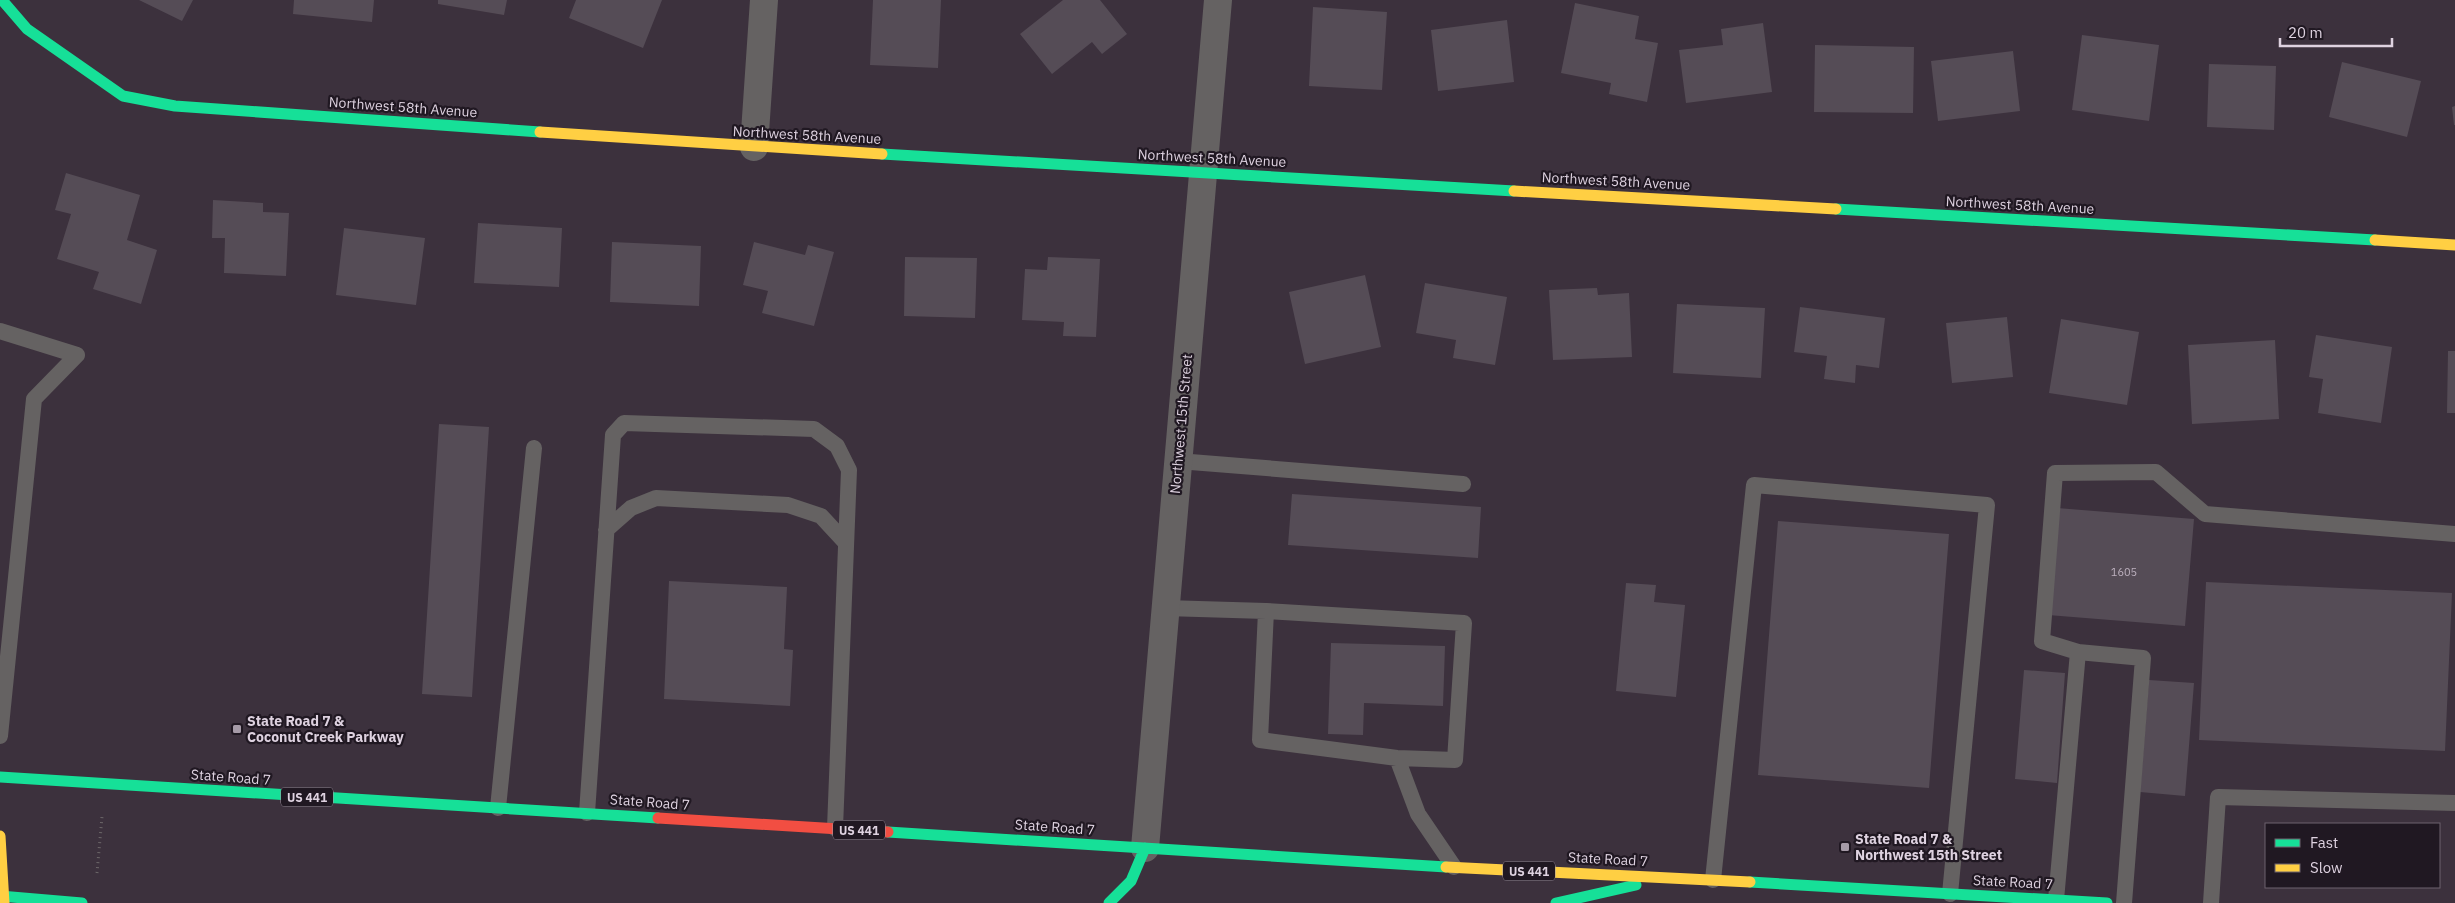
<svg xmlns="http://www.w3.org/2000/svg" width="2455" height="903" font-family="'IBM Plex Sans',sans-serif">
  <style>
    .building { fill: #554c56 }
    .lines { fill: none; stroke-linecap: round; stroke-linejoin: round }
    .path { stroke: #6c6769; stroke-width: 3; stroke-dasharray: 1 4; stroke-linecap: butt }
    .lane { stroke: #656262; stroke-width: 16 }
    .street { stroke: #656262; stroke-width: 28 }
    .fast { stroke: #16e098; stroke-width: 11 }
    .slow { stroke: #ffcf43; stroke-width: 11 }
    .jam { stroke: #f24e42; stroke-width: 11 }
    .poi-dot { fill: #a59aa7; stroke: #201822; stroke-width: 2 }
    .labels { text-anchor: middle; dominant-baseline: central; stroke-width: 4.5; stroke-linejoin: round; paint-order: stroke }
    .number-label { font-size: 11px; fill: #bcb0be }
    .shield { fill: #201822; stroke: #a59aa7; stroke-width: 1 }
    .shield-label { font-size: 12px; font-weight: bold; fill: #ded2e0 }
    .street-label { font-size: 14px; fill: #ded2e0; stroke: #201822 }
    .poi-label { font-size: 14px; font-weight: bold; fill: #ded2e0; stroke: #201822; text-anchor: start }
  </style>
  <rect width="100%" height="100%" fill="#3c313d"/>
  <path class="building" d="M139 0H193L182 21Z
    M294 0H374L372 22 293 14Z
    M438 0H507L504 15 438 4Z
    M576 0H662L643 48 569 18Z
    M873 0H941L938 68 870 65Z
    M1063 0H1100L1127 34 1102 54 1092 42 1052 74 1020 34Z
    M1575 3 1639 16 1635 39 1658 43 1647 102 1609 94 1611 83 1561 73Z
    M1313 7 1387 12 1382 90 1309 86Z
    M1507 20 1514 82 1438 91 1431 30Z
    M1763 23 1772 92 1686 103 1679 50 1723 45 1721 29Z
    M2082 35 2159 45 2149 121 2072 110Z
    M1815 45 1914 47 1913 113 1814 112Z
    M2013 51 2020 111 1938 121 1931 61Z
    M2342 62 2421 81 2407 137 2329 117Z
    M2209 64 2276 66 2274 130 2207 127Z
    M2455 106V125H2454L2452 107Z
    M66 173 140 195 127 240 157 250 141 304 93 289 99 272 57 259 71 214 55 210Z
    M213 200 263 203V212L289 213 286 276 224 273 225 238H212Z
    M478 223 562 228 559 287 474 283Z
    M344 228 425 238 416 305 336 295Z
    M612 242 701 246 699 306 610 302Z
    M754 242 805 255 808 245 834 252 814 326 762 313 768 291 743 285Z
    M905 257 977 258 975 318 904 316Z
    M1048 257 1100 259 1096 337 1063 336 1064 322 1022 320 1025 269 1047 270Z
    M1365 275 1381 347 1305 364 1289 292Z
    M1425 283 1507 297 1495 365 1453 358 1456 340 1416 333Z
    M1597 288 1598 295 1629 293 1632 357 1553 360 1549 290Z
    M1677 304 1765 308 1761 378 1673 373Z
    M1800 307 1885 318 1879 368 1856 365 1855 383 1824 379 1827 356 1794 352Z
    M2007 317 2013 377 1952 383 1946 323Z
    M2061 319 2139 332 2127 405 2049 393Z
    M2316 335 2392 347 2381 423 2318 413 2323 379 2309 377Z
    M2275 340 2279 419 2192 424 2188 345Z
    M2448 351H2455V413H2447Z
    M439 424 489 427 472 697 422 694Z
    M1292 494 1481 507 1478 558 1288 545Z
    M2057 508 2194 519 2185 626 2048 615Z
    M1778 521 1949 534 1929 788 1758 775Z
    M669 581 787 587 784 649 793 650 790 706 664 699Z
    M2206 582 2452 593 2445 751 2199 740Z
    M1626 583 1656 585 1654 602 1685 605 1676 697 1616 691Z
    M1331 643 1445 646 1443 706 1364 703 1363 735 1328 734Z
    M2024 670 2065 673 2057 783 2015 779Z
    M2149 680 2194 683 2185 796 2140 792Z"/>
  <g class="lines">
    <path class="path" d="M97 873 102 817"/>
    <path class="lane" d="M0 331 77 355 34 399 0 736
      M1178 461 1463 484
      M606 530 631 508 656 498 788 505 821 516 846 543
      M1165 608 1266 611 1464 623 1455 760 1397 758 1260 740 1266 611
      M1397 758 1418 814 1454 867
      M498 808 534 448
      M587 813 613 435 624 423 814 429 837 446 849 470 835 828
      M1713 880 1754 485 1987 505 1950 894
      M2056 900 2078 652
      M2124 903 2143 658 2078 652 2042 641 2055 473 2156 472 2205 514 2455 534
      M2211 903 2218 797 2455 803"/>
    <path class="street" d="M754 147 764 0
      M1145 848 1218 0"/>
    <path class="fast" d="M2 0 27 29 123 96 175 106 540 132
      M882 154 1514 191
      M1836 209 2375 240
      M0 777 658 818
      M888 832 1446 867
      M1750 882 2107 903
      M0 896 82 903
      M1109 903 1131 881 1145 848
      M1556 903 1636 885"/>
    <path class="slow" d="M540 132 882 154
      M1514 191 1836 209
      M2375 240 2455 245
      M0 836 4 903
      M1446 867 1750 882"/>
    <path class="jam" d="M658 818 888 832"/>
  </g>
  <g class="poi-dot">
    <rect x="232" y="724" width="10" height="10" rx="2.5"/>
    <rect x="1840" y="842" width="10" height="10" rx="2.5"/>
  </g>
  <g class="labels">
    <g class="number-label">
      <text x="2124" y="572">1605</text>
    </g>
    <g class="shield">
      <rect x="281" y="787.5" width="52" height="19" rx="4"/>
      <rect x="833" y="820.5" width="52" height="19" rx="4"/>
      <rect x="1503" y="861.5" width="52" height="19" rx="4"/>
    </g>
    <g class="shield-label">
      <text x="307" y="797">US 441</text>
      <text x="859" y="830">US 441</text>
      <text x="1529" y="871">US 441</text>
    </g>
    <g class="street-label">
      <text transform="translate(403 107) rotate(4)">Northwest 58th Avenue</text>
      <text transform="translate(807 135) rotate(3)">Northwest 58th Avenue</text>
      <text transform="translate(1212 158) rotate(3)">Northwest 58th Avenue</text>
      <text transform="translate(1616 181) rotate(3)">Northwest 58th Avenue</text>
      <text transform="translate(2020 205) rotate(3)">Northwest 58th Avenue</text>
      <text transform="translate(1181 424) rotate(-85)">Northwest 15th Street</text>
      <text transform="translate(231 777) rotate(4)">State Road 7</text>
      <text transform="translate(650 802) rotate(4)">State Road 7</text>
      <text transform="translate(1055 827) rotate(4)">State Road 7</text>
      <text transform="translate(1608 859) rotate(3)">State Road 7</text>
      <text transform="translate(2013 882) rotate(3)">State Road 7</text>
    </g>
    <g class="poi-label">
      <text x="247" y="721">State Road 7 &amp;<tspan x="247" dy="16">Coconut Creek Parkway</tspan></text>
      <text x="1855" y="839">State Road 7 &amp;<tspan x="1855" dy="16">Northwest 15th Street</tspan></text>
    </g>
  </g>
  <rect x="2265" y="823" width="175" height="65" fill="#201822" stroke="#6c626e"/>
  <rect x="2275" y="839" width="25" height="8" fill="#16e098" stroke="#6c626e"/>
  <text x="2310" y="848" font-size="15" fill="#ded2e0">Fast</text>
  <rect x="2275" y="864" width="25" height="8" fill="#ffcf43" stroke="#6c626e"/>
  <text x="2310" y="873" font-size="15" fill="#ded2e0">Slow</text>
  <path d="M2280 38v8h112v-8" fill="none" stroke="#ded2e0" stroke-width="2.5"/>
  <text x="2288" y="38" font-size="15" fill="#ded2e0" stroke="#201822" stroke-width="4" paint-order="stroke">20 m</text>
</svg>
